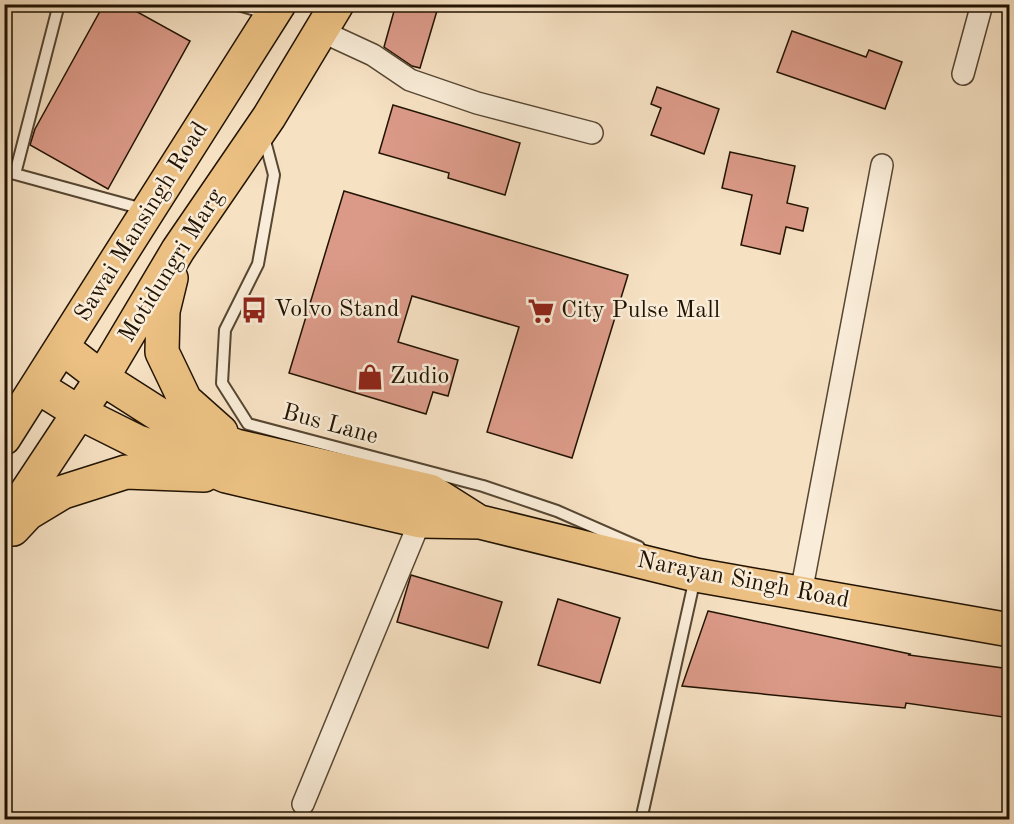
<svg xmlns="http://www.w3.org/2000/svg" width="1014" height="824" font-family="'Old Standard TT',serif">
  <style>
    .building { fill: #db9a88; stroke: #211302; stroke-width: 1.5 }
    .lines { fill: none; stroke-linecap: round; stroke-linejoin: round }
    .service-casing { stroke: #564632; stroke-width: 14 }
    .minor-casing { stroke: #564632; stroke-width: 24 }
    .primary-casing { stroke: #211302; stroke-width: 36 }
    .service { stroke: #f9ecd8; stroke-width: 10 }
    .minor { stroke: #f9ecd8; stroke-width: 21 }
    .primary { stroke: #ebc082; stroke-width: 33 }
    .labels { text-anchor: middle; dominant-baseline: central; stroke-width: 5; stroke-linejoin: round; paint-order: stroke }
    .street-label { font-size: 24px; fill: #211302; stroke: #f9ecd8 }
    .poi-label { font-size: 24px; fill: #211302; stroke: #f9ecd8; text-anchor: start }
  </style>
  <rect width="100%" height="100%" fill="#f6e1c3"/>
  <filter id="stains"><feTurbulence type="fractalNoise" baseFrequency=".00333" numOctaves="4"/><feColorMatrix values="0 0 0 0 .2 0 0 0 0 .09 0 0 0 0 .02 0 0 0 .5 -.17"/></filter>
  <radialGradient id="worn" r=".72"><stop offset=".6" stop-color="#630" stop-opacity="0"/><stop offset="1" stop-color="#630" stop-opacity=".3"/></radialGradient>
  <path class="building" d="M104 4H123L190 41 108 189 30 145 35 129Z
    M396 4H439L420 68 412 66 384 47Z
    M792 31 866 57 869 50 902 62 885 109 777 72Z
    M657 87 719 109 704 154 651 135 661 108 651 104Z
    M393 105 520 143 505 195 448 178 449 173 379 153Z
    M730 152 795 166 787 203 808 208 803 231 786 227 780 254 741 245 752 195 722 188Z
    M344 191 628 275 572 458 487 432 519 327 412 296 398 342 458 360 448 396 433 392 426 414 289 373Z
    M411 575 502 602 488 648 397 622Z
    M558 599 620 618 600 683 538 665Z
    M708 611 910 654 909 655 1010 669V718L906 703 905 708 682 686Z"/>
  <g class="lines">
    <g class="service-casing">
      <path id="service" d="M235 4 269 14
        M264 137 274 175 258 264 225 330 222 383 248 424 483 486 557 511 639 547
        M4 171 143 209
        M15 174 59 4
        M641 820 695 578"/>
    </g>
    <g class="minor-casing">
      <path id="minor" d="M321 31 373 55 410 80 477 103 592 133
        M963 74 982 4
        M801 593 882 165
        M303 804 420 521"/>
    </g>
    <g class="primary-casing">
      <path id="primary" d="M171 278 163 311 162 352 185 400 221 432
        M63 348 102 378 163 417 196 431 236 446 430 491 479 522
        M38 387 78 412 138 442 174 454 226 476 420 521 480 522 696 575 1010 630
        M4 438 279 4
        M4 526 102 378 178 250 269 117 337 4
        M13 529 28 513 63 492 126 472 204 475"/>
    </g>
    <use href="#service" class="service"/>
    <use href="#minor" class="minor"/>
    <use href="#primary" class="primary"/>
  </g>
  <defs>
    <g id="bus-bare" transform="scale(2.07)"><path d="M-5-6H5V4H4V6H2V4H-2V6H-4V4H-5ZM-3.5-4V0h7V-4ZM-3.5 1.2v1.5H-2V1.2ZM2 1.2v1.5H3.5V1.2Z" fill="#8f2418" stroke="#f9ecd8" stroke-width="2.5" paint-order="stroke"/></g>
    <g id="supermarket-bare" transform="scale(2.07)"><path d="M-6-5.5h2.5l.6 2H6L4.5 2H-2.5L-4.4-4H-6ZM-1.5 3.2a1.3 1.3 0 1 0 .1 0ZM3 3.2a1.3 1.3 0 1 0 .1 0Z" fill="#8f2418" stroke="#f9ecd8" stroke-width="2.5" paint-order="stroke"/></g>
    <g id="shop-bare" transform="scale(2.07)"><path d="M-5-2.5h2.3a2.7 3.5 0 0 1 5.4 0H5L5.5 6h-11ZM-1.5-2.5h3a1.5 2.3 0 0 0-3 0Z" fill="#8f2418" stroke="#f9ecd8" stroke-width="2.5" paint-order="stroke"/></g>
  </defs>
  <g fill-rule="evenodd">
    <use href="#bus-bare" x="254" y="310"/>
    <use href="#supermarket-bare" x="541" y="311"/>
    <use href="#shop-bare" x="370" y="377"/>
  </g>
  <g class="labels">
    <g class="street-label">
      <text transform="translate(142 222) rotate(-58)">Sawai Mansingh Road</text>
      <text transform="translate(172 266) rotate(-58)">Motidungri Marg</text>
      <text transform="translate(330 425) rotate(15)">Bus Lane</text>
      <text transform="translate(743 581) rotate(11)">Narayan Singh Road</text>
    </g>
    <g class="poi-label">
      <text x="274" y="310">Volvo Stand</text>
      <text x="561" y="311">City Pulse Mall</text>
      <text x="390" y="377">Zudio</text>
    </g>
  </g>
  <rect width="1014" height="824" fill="none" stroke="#f6e1c3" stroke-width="24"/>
  <rect x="6" y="6" width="1002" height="812" fill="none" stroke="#211302" stroke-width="3"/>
  <rect x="12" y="12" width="990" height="800" fill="none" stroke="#211302" stroke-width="1.5"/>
  <rect width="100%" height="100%" filter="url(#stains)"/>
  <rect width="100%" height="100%" fill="url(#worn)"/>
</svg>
